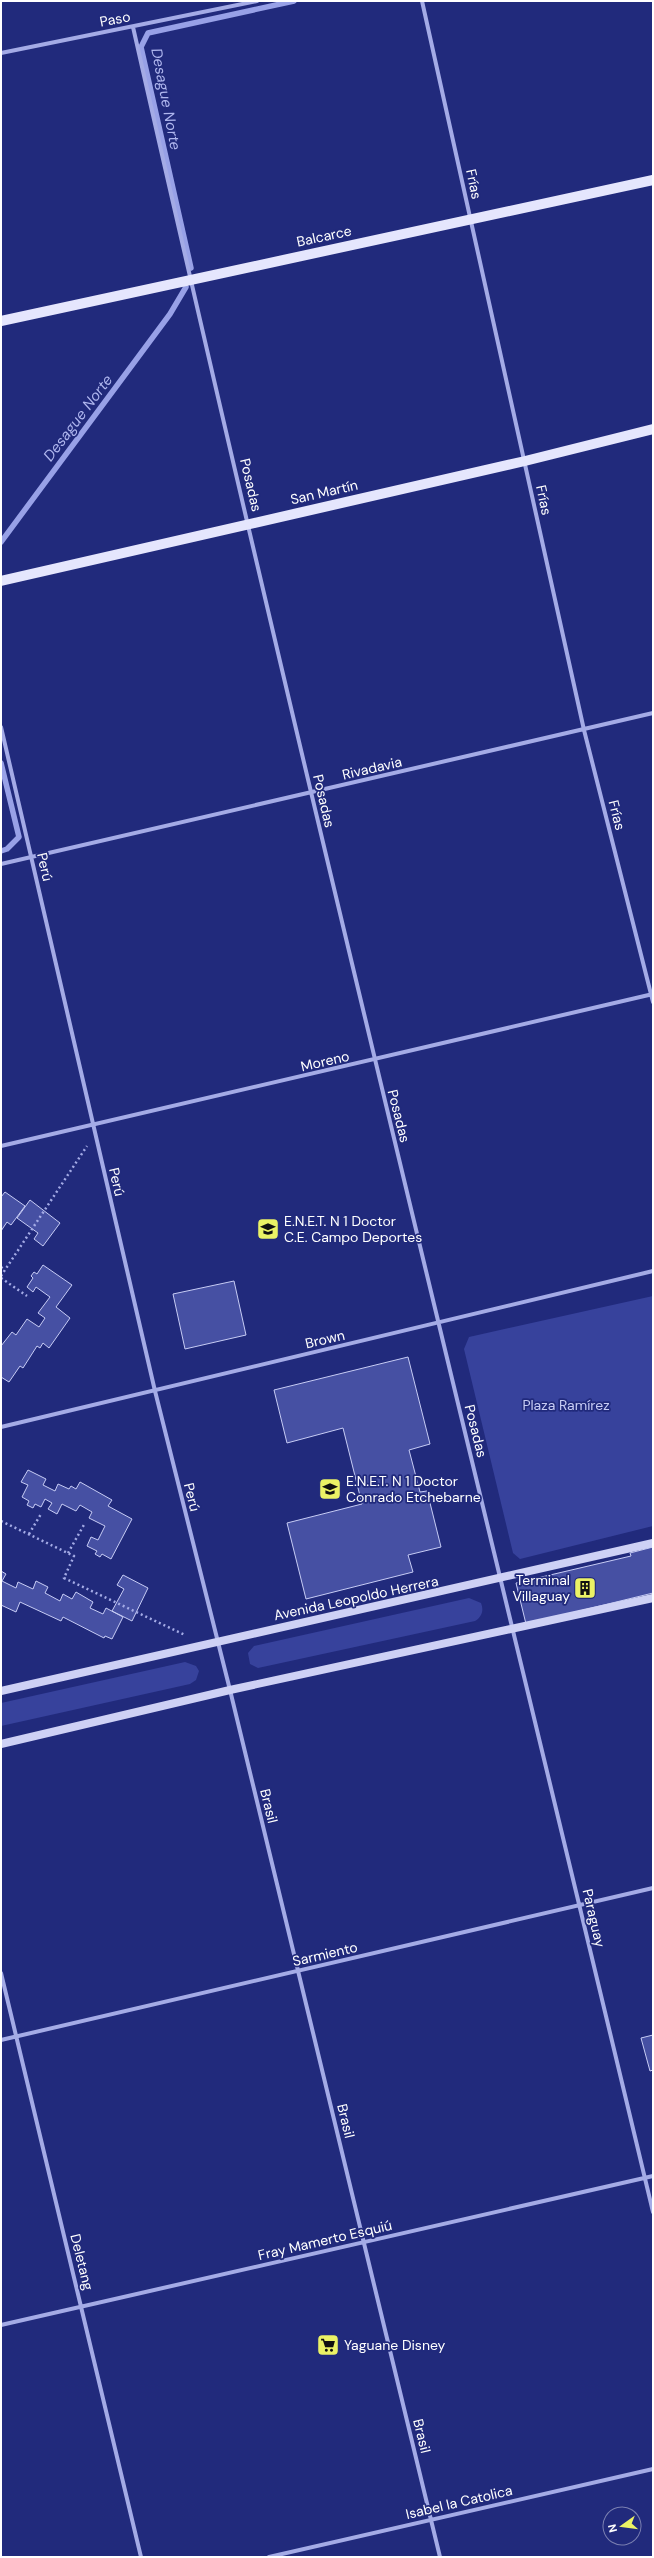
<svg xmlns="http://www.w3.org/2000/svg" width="654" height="2558" font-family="'DM Sans',sans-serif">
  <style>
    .green { fill: #37429c }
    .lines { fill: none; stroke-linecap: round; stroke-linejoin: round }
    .stream { stroke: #98a1e7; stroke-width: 5.5 }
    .building { fill: #4650a3; stroke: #c7ccf5 }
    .path { stroke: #a4abe6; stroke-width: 2.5; stroke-dasharray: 2 3; stroke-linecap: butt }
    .street { stroke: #a4abe6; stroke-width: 4 }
    .secondary { stroke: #ced1f5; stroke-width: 8 }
    .primary { stroke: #e5e6fd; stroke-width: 10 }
    .labels { text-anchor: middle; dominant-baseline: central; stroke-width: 3.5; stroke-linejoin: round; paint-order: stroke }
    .street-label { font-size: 14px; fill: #fff; stroke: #212a7c }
    .poi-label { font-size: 14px; fill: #fff; stroke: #212a7c; text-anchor: start }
    .park-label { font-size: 14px; fill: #c7ccf5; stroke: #212a7c }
    .water-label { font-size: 15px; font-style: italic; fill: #afb6ee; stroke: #212a7c }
  </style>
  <rect width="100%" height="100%" fill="#212a7c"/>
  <path class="green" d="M653 1296V1526L520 1559 513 1553 464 1349 469 1337Z
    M469 1598 481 1603C484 1610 482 1617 475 1621L258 1668 250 1664 248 1653 254 1646Z
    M185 1662 196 1666 199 1671 196 1680 190 1684 1 1726V1703Z"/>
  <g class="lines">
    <path class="stream" d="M191 268 141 47 148 33 294 1
      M1 542 170 314 186 287
      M1 763 19 837 7 849 1 851"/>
  </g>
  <path class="building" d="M5 1192 25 1206 11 1225 7 1222 1 1231V1197Z
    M30 1200 60 1223 43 1246 34 1239 38 1233 17 1218Z
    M43 1265 72 1285 56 1307 70 1318 49 1348 43 1343 40 1348 37 1346 23 1368 20 1366 9 1382 1 1377V1346L12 1332 16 1335 27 1319 39 1327 45 1318 38 1313 50 1297 36 1287 33 1292 27 1287 33 1278 31 1276 34 1272 37 1274Z
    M234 1281 246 1335 185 1349 173 1294Z
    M408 1357 430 1444 409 1450 420 1492 427 1491 441 1547 408 1555 413 1572 306 1599 287 1523 362 1504 343 1428 287 1443 274 1390Z
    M28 1470 46 1479 43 1485 55 1491 58 1484 69 1489 71 1486 76 1489 80 1482 112 1500 108 1506 132 1519 111 1559 102 1554 100 1557 95 1554 97 1551 87 1546 91 1537 98 1540 105 1526 89 1518 92 1512 80 1505 76 1511 62 1504 57 1514 48 1509 52 1503 45 1499 41 1507 35 1504 33 1508 27 1505 29 1501 22 1497 28 1485 21 1482Z
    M653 1547V1593L526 1624 516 1583 631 1556 630 1553Z
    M1 1571 6 1574 2 1581 16 1588 18 1582 33 1589 36 1581 48 1587 45 1593 60 1601 63 1594 72 1599 76 1592 93 1602 90 1608 103 1614 106 1608 123 1617 112 1639 105 1636 104 1638 63 1617 61 1621 20 1602 16 1612 1 1605Z
    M123 1575 148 1588 132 1621 112 1611 124 1589 117 1585Z
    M653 2035V2070L650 2071 641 2038Z"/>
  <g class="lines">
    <path class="path" d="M1 1267 5 1270
      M1 1276 87 1146
      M1 1278 27 1296
      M1 1521 74 1556 64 1578 185 1635
      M29 1534 41 1514
      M68 1553 85 1523"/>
    <path class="street" d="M422 1 584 730 653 1002
      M133 27C298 757 479 1484 653 2212
      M1 53 257 1
      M1 727 155 1391 230 1690 440 2557
      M1 864 653 713
      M1 1146 653 994
      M1 1427 653 1271
      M1 1973 141 2557
      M1 2040 653 1888
      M1 2325 653 2176
      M269 2557 653 2469"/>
    <path class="secondary" d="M1 1691 653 1543
      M1 1744 230 1690 653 1598"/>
    <path class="primary" d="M1 321 653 180
      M1 581 525 461 653 429"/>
  </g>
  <defs>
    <g id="school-square" transform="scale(1.15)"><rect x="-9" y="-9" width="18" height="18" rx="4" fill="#ebf265" stroke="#212a7c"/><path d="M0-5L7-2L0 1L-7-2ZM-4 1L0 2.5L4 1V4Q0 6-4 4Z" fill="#111"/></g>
    <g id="building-square" transform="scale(1.15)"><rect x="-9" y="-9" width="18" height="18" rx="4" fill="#ebf265" stroke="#212a7c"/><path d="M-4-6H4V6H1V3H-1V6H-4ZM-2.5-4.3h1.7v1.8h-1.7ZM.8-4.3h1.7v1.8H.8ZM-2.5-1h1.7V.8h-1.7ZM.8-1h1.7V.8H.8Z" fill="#111"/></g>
    <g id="supermarket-square" transform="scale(1.15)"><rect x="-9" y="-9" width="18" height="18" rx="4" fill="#ebf265" stroke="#212a7c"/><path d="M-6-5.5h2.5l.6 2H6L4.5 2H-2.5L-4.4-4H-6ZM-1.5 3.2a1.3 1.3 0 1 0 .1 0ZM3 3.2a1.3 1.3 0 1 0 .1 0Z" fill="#111"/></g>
  </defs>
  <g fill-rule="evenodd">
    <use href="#school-square" x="268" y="1229"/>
    <use href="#school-square" x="330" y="1489"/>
    <use href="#building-square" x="585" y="1588"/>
    <use href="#supermarket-square" x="328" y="2345"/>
  </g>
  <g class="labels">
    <g class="street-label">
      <text transform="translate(115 19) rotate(-11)">Paso</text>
      <text transform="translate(474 184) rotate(78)">Frías</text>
      <text transform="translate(324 236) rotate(-12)">Balcarce</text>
      <text transform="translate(251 485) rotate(77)">Posadas</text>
      <text transform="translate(324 492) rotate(-13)">San Martín</text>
      <text transform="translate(544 500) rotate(78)">Frías</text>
      <text transform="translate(372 768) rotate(-13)">Rivadavia</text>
      <text transform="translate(324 801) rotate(77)">Posadas</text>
      <text transform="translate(617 815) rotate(76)">Frías</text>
      <text transform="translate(45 867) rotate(77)">Perú</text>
      <text transform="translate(325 1061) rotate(-13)">Moreno</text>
      <text transform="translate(399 1116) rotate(76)">Posadas</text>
      <text transform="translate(117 1182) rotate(77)">Perú</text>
      <text transform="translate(325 1339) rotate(-13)">Brown</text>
      <text transform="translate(476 1431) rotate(76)">Posadas</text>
      <text transform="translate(192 1497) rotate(76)">Perú</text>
      <text transform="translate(356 1598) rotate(-12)">Avenida Leopoldo Herrera</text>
      <text transform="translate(269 1806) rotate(76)">Brasil</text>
      <text transform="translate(594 1918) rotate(77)">Paraguay</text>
      <text transform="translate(325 1954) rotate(-13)">Sarmiento</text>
      <text transform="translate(346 2121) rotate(76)">Brasil</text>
      <text transform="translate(325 2240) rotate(-13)">Fray Mamerto Esquiú</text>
      <text transform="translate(82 2262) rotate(76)">Deletang</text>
      <text transform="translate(422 2436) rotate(76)">Brasil</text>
      <text transform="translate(459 2502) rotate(-13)">Isabel la Catolica</text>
    </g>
    <g class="poi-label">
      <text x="284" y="1221">E.N.E.T. N 1 Doctor<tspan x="284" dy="16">C.E. Campo Deportes</tspan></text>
      <text x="346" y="1481">E.N.E.T. N 1 Doctor<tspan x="346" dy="16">Conrado Etchebarne</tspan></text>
      <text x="570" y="1580" text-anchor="end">Terminal<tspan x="570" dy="16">Villaguay</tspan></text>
      <text x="344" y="2345">Yaguane Disney</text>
    </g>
    <g class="park-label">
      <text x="566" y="1405">Plaza Ramírez</text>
    </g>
    <g class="water-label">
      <text transform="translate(166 99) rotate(79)">Desague Norte</text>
      <text transform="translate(78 418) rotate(-53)">Desague Norte</text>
    </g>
  </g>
  <rect width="654" height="2558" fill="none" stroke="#ffffff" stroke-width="4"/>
  <g transform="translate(622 2526) rotate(256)"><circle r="19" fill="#212a7c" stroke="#7a7fb0"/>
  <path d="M0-3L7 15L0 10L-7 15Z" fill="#ebf265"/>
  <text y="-6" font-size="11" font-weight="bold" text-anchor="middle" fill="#ffffff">N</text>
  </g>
</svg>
